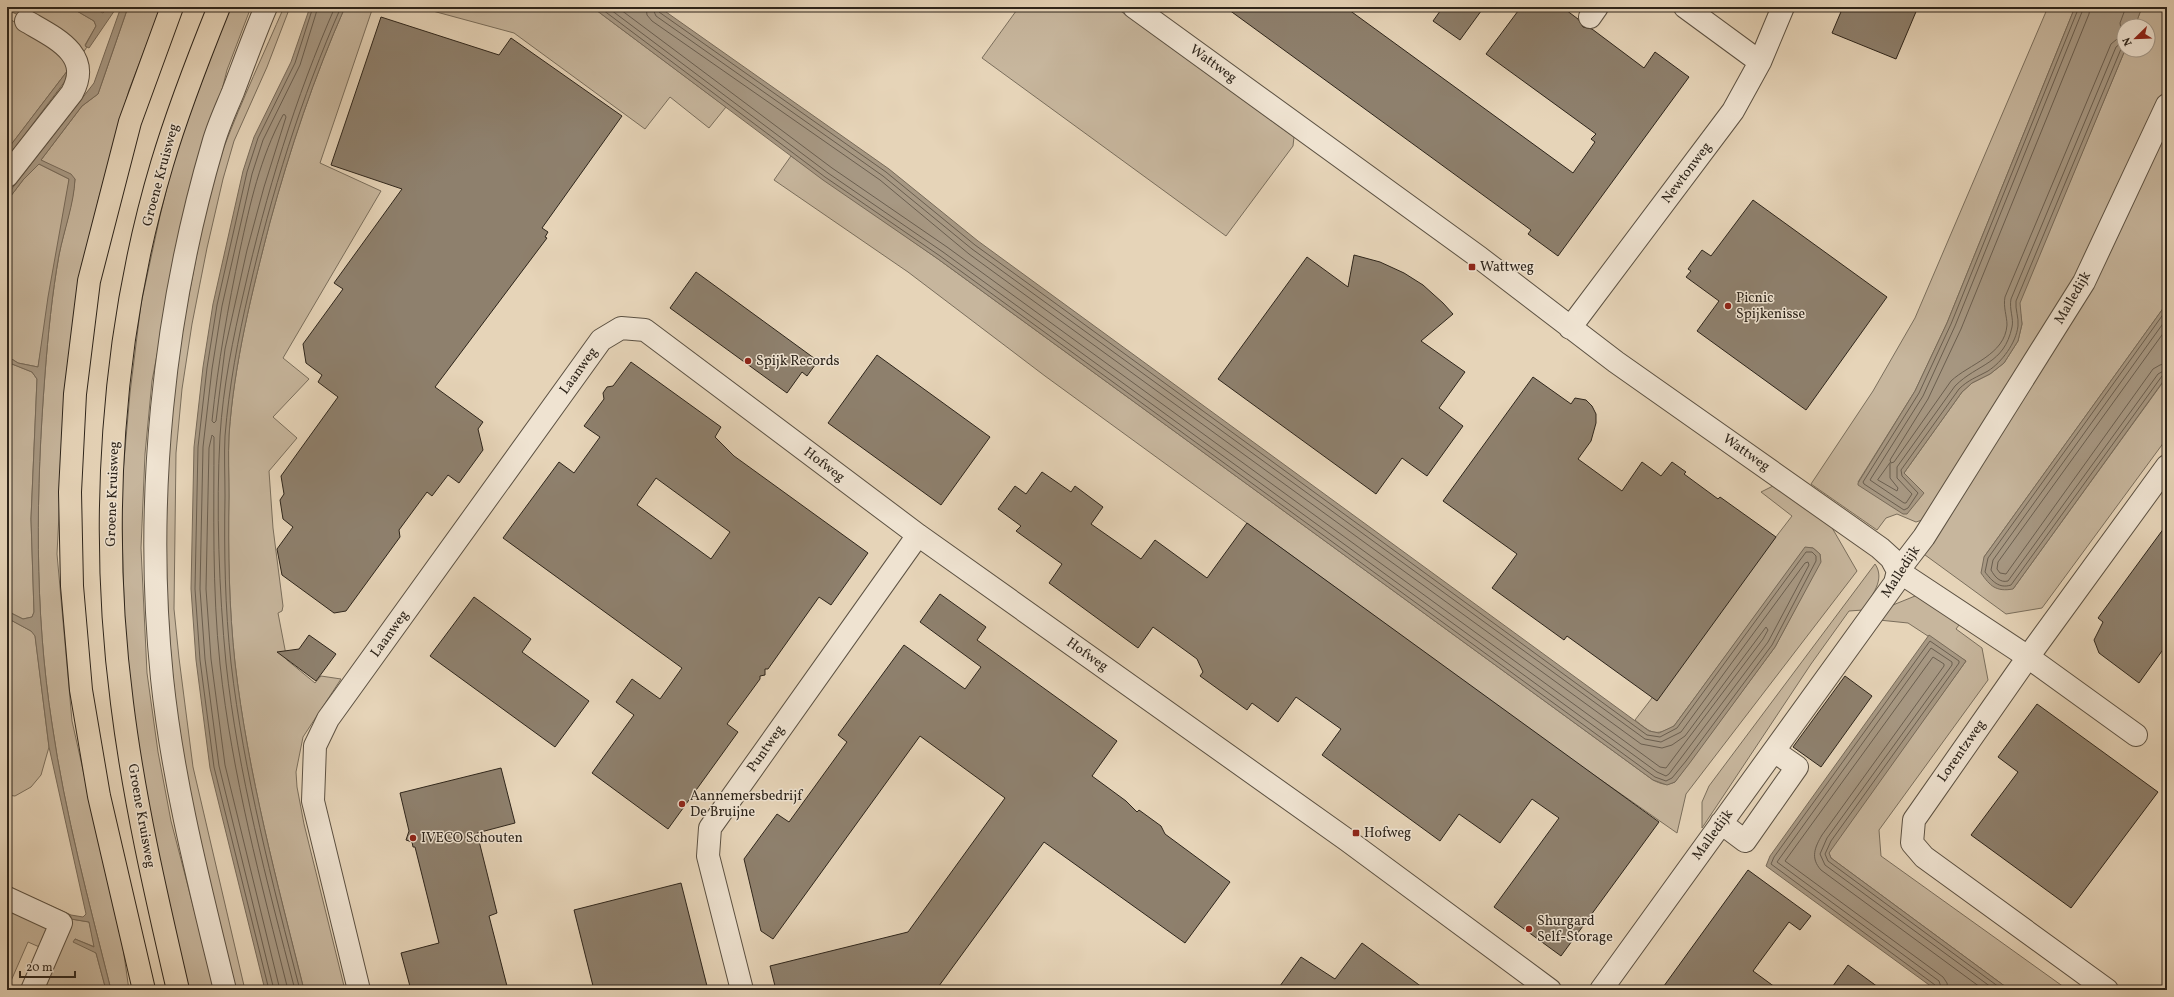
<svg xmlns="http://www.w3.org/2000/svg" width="2174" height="997" font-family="Vollkorn,serif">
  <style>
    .green { fill: #c7b69d; stroke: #7a6e5c }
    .water { fill: #a79883; stroke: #776a59 }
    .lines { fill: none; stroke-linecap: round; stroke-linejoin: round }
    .shore { stroke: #6a5e4f; stroke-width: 1 }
    .building { fill: #8e806d; stroke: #2e251b; fill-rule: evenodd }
    .minor-casing { stroke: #5c5142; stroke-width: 24 }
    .major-casing { stroke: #2e251b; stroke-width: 24 }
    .minor { stroke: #efe3d1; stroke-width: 22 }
    .major { stroke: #e6d4b8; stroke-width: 22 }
    .poi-dot { fill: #8f2418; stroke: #efe3d1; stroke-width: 1.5 }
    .labels { text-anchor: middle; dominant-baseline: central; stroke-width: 3; stroke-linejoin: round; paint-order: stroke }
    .street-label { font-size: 14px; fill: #2e251b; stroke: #efe3d1 }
    .poi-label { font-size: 14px; fill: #2e251b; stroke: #efe3d1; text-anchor: start }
  </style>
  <rect width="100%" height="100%" fill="#e6d4b8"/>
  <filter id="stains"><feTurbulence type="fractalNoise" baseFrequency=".005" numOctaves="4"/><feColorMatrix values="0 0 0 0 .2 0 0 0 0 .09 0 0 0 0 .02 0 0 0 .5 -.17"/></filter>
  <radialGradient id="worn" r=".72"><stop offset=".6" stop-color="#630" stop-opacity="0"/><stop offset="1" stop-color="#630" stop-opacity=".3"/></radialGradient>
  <path class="green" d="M7 7H70L94 21 96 26 85 45 87 47 80 57 28 19 7 10Z
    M128 7H161L129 90 98 201 65 395 57 554 72 721 123 948 129 990H111C89 902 65 814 52 724 34 609 36 490 45 374 48 335 52 294 59 255 64 230 73 204 75 179L41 160 82 106 98 94Z
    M230 7H251L227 70 163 324 152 381 145 454 141 548 147 673 158 752 171 821 215 990H186L162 886 126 675 121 495 130 393 141 304 160 216 176 150Z
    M284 7H290L267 67 234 141 223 179 207 248 192 324 182 389 176 453 174 609 179 658 193 767 245 990H235C216 914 194 835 183 758 159 601 160 440 191 284 200 238 208 191 224 147 242 100 264 53 284 7Z
    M345 7H373L320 163 381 191 283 358 309 379 273 417 297 438 269 471 273 528 283 606 282 611 278 613 287 660 315 683 321 676 341 679 303 737 296 772 297 787 304 824 345 990H304C277 882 248 774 235 663 229 608 228 552 229 496 229 476 228 456 229 435 234 363 252 292 270 222 290 149 314 77 345 7Z
    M418 7H592L726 107 709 128 670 97 645 129 514 33Z
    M1019 7H1115L1294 137 1293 146 1226 236 982 58Z
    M2048 7H2075L1947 323 1915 391 1858 482 1906 475 1904 473 1962 392 1972 383 1990 374 2004 363 2018 341 2022 324 2019 303 2125 50H2148V26H2135L2142 7H2167V96L2087 260 1925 519 1916 522 1897 514 1886 518 1877 530 1811 484 1873 391 1915 318Z
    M11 20 58 46 68 70 7 150V22Z
    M2167 119V303L1984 557 2013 589 2166 378 2167 438 2042 608 2006 614 1921 552Z
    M791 156 938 259 1653 780C1661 784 1666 786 1675 782L1775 647 1820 562V554L1813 548H1805L1674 726C1655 737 1651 733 1635 720L1792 516 1761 492 1773 486 1831 526 1857 571 1686 794 1677 833 1568 757 1045 376 908 272 774 180Z
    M39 164 69 179V182L38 367 18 363 7 356V201L23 180Z
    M7 362 32 372 37 379 31 519 34 612 32 617 23 619 7 611Z
    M1875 564C1886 580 1871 596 1863 610L1849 611 1811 664 1702 828V802L1709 786Z
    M1920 594 1962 621 1956 629 1982 648 1988 680 1879 830 1881 856 2068 990H2010L1831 858 1829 853 1834 843 1966 661 1908 623 1879 620 1888 607Z
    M7 618 31 631 35 635 49 747 41 775 31 787 15 796 7 795Z
    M7 903 51 923 44 949 28 942 7 990Z
    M71 919 89 922 95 947 75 939 96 953 106 990H36L71 923Z"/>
  <path class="water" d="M70 7H92L103 13 108 7H117L89 48 85 46 96 26 94 21Z
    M121 7H128L98 94 82 106 41 160 71 174 75 179C74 204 64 230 59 255 52 294 48 335 45 374 36 490 34 609 52 724 65 814 89 902 111 990H106L96 953 73 942 75 939 94 947 89 922 71 919 7 888V886L71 915 83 917 86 914 49 747 35 636 31 631 7 618V611L23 619 32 617 34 612 31 519 37 379 32 372 7 362V356L18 363 38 367 48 297 69 179 39 164 23 180 7 201V195L94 83Z
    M310 7H345C314 77 290 149 270 222 252 292 234 363 229 435 228 456 229 476 229 496 228 552 229 608 235 663 248 774 277 882 304 990H265L210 768 196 660 191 589 194 447 203 367 213 304 243 171 254 137 291 62Z
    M592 7H659L889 169 978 241 1649 731 1659 733 1674 726 1805 547 1813 548 1820 554 1821 562 1775 647 1689 764 1675 782 1667 785 1653 780 938 259 823 180Z
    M2075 7H2142L2135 26H2124L2125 50 2020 303 2022 324 2018 341 2004 363 1990 374 1972 383 1962 392 1904 473 1924 493 1907 514H1903L1858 485V483L1915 391 1947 323Z
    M68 70 72 72 7 158V150Z
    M2167 303V376L2013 589C1996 592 1990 586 1981 573L1984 557Z
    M1929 635 1966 661 1829 853 1831 858 2010 990H1936L1766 866 1770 856Z"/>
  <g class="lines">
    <path class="shore" d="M599 7 825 177 940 256 1655 777 1666 781 1672 778 1686 761 1772 645 1816 561V556L1812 552H1806L1677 728 1660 737 1647 735 1055 303 975 245 886 172 659 12 657 7
      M607 7 828 173 943 252 1657 772 1666 776 1669 774 1768 642 1809 565 1808 562 1805 563 1681 732 1661 742 1645 739 972 249 883 176 656 16 652 7
      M617 7 832 168 947 247 1660 767 1666 768 1763 639 1768 630 1766 627 1685 736 1672 745 1662 748 1641 744 969 254 880 180 652 21 647 15 646 7
      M2079 7 1951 324 1919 393 1863 482 1864 484 1904 510 1908 508 1918 493 1902 476 1901 470 1959 389C1968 380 1977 377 1988 371 2002 362 2016 343 2018 326 2019 318 2015 309 2016 301L2121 49 2124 46
      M2084 7 1955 326 1923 396 1870 480 1904 503H1906L1912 494 1897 478V467L1955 386C1978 363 2004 365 2012 327 2014 319 2009 309 2011 299L2116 47 2124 41
      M2090 7 2089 14 1961 329 1928 399 1890 460 1891 463 1894 462 1951 381C1969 364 2005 355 2007 325 2007 316 2003 307 2005 297L2111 44 2122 35 2120 23 2126 7
      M285 115 286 117 264 187 247 250 225 349 216 421 214 423 212 421C218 363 228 307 240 250 250 204 260 158 283 115Z
      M2167 309 1988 558 1985 572C1992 581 1999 589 2011 585L2162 376 2167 374
      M2167 318 1993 560 1991 570C1995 577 2000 583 2008 581L2158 374 2167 369
      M2167 328 1998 562 1997 569 2000 573 2006 574 2153 369 2160 365 2167 363
      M1890 463V478L1898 488 1897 491 1878 480Z
      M269 990 214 767 200 660 195 589 198 447 207 368 217 305 247 172 258 138 295 63 313 7
      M274 990 219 766 205 659 200 589 203 447 212 369 222 306 252 174 263 140 300 65 318 7
      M280 990 225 765 211 659 206 589 209 448 212 435 214 437C214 513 212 588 220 664 232 775 261 882 288 990
      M295 990C267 882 238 774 226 663 219 591 216 508 220 436 223 387 233 338 244 291 266 194 295 98 335 7
      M300 990C272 882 244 774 231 663 225 608 224 552 225 496 225 476 224 456 225 436 229 387 238 338 249 291 271 194 301 98 341 7
      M1937 990 1935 985 1771 864 1774 857 1930 641 1959 661V663L1831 841 1825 854 1828 861 2003 990
      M1942 990 1939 981 1777 862 1931 648 1952 662V665L1827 838 1820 854 1825 865 1995 990
      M1948 990 1947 983 1943 977 1785 861 1933 657 1944 664V666L1822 835C1815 847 1810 858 1821 870L1984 990"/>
  </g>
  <path class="building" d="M1225 7H1345L1573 173 1595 142 1591 139 1596 134 1486 54 1521 7H1562L1578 19 1583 27 1592 29 1644 68 1655 52 1689 77 1558 256 1528 234 1531 230Z
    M1443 7H1484L1460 40 1433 21Z
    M1843 7H1918L1896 59 1832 33Z
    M381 17 499 55 511 38 622 116 542 228 548 232 545 237 547 238 435 387 483 422 478 429 483 450 459 483 448 475 432 496 427 492 399 530 400 537 346 611 334 613 282 575 277 549 293 527 283 519 280 500 284 494 281 476 338 397 318 382 322 375 306 363 303 344 343 289 334 283 402 189 331 165Z
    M1753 200 1887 297 1806 410 1697 331 1719 301 1686 277 1691 271 1688 269 1702 250 1711 256Z
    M1354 255 1380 262 1404 273 1423 285 1443 303 1453 314 1421 341 1465 372 1439 408 1463 426 1427 476 1402 458 1376 494 1218 379 1307 257 1348 287Z
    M696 272 818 361 807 376 802 372 787 393 670 308Z
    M877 355 990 437 941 505 828 423Z
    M631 362 721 427 715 437 734 456 868 553 831 605 819 597 768 669H765V675L760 676V679L727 724 738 732 668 829 592 773 634 715 616 702 632 679 660 699 682 668 503 538 559 462 574 473 600 437 584 426 604 399 603 393 607 387 613 386ZM656 478 730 532 711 559 637 505Z
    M1533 377 1571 404 1575 398 1586 400 1592 406 1596 414V423L1591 441 1578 459 1622 491 1642 462 1661 476 1672 462 1686 472 1684 474 1718 499 1720 497 1776 537 1657 701 1567 636 1564 640 1492 588 1517 554 1443 501Z
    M1042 472 1071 492 1075 486 1103 507 1091 524 1141 559 1155 540 1207 578 1247 523 1659 822 1561 956 1494 907 1559 818 1532 799 1500 843 1459 814 1440 841 1322 755 1341 729 1296 697 1278 722 1252 703 1247 710 1200 676 1203 672 1197 659 1153 627 1138 648 1049 583 1062 564 1016 531 1021 526 998 509 1015 486 1026 494Z
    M2167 524V644L2139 683 2099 653 2094 640 2103 622 2098 618Z
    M940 594 986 627 977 640 1117 741 1092 776 1126 801 1137 812 1139 810 1161 826 1165 834 1230 882 1185 943 1044 842 936 990H776L770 966 908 932 1005 798 920 736 773 939 761 931 744 859 777 814 789 822 847 742 838 735 904 645 965 689 981 667 920 622Z
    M474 597 531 639 522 652 589 701 555 747 430 656Z
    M309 635 336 654 316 681 277 652 299 649Z
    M1845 676 1872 696 1821 767 1793 747Z
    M2037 704 2158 792 2071 908 1971 835 2018 772 1998 757Z
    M501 768 515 823 477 833 497 913 489 916 508 990H411L401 953 439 943 415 847H413L412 842 406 840 409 831 400 793Z
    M1748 870 1811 916 1800 930 1789 922 1753 971 1779 990H1661Z
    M681 883 708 990H594L574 910Z
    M1362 943 1426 990H1277L1301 957 1335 979Z
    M1848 965 1882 990H1830Z"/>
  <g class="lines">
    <g class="minor-casing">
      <path id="minor" d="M1134 7 1480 258 1616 362 1880 548 1891 558 1898 571 2028 657 2136 735
        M1685 7 1760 62
        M1590 17 1597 7
        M7 176 72 93C93 54 55 38 26 21
        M1570 328 1733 111 1760 62 1783 7
        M1721 823 1745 841 1797 767 1774 751
        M7 898 61 923 32 990
        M225 990C200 887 173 784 162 678 144 501 163 314 213 144 218 126 226 109 233 92 244 63 254 35 266 7
        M359 990 313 801 315 746 328 719 601 340 621 328 645 330 918 535 1347 840 1550 990
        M742 990 708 856 710 828 918 535
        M1601 990 1895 583 1898 571 1924 537 2084 282 2167 105
        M2107 990 1924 857 1912 843 1914 820 2028 657 2167 466"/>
    </g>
    <g class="major-casing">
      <path id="major" d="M144 990 99 796 81 690 72 586 70 492 75 394 89 281 130 122 172 7
        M178 990C156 895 134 800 122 703 99 526 111 335 162 164 178 110 198 59 219 7"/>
    </g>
    <use href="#minor" class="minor"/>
    <use href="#major" class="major"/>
  </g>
  <g class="poi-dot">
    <rect x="1468" y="263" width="8" height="8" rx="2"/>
    <circle cx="1728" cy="306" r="4"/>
    <circle cx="748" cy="361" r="4"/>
    <circle cx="682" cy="804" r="4"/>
    <rect x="1352" y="829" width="8" height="8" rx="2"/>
    <circle cx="413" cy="838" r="4"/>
    <circle cx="1529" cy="929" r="4"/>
  </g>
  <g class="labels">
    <g class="street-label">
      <text transform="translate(1213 64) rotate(36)">Wattweg</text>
      <text transform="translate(1687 173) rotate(-53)">Newtonweg</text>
      <text transform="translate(161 175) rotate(-75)">Groene Kruisweg</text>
      <text transform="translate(2073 298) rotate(-60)">Malledijk</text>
      <text transform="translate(579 371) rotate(-54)">Laanweg</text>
      <text transform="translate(1746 453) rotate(35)">Wattweg</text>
      <text transform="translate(824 465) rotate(37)">Hofweg</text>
      <text transform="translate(113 494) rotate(-88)">Groene Kruisweg</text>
      <text transform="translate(1901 572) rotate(-57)">Malledijk</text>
      <text transform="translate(390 634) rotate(-54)">Laanweg</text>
      <text transform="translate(1087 655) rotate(35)">Hofweg</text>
      <text transform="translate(766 749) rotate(-55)">Puntweg</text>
      <text transform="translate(1962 751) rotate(-55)">Lorentzweg</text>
      <text transform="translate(141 816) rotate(80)">Groene Kruisweg</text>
      <text transform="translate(1713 835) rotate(-54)">Malledijk</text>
    </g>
    <g class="poi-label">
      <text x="1480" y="267">Wattweg</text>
      <text x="1736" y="298">Picnic<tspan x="1736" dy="16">Spijkenisse</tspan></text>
      <text x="756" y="361">Spijk Records</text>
      <text x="690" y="796">Aannemersbedrijf<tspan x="690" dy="16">De Bruijne</tspan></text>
      <text x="1364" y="833">Hofweg</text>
      <text x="421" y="838">IVECO Schouten</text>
      <text x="1537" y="921">Shurgard<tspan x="1537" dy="16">Self-Storage</tspan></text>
    </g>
  </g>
  <rect width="2174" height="997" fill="none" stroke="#e6d4b8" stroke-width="24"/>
  <rect x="8" y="8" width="2158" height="981" fill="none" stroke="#2e251b" stroke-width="2"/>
  <rect x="12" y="12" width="2150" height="973" fill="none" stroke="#2e251b"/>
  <g transform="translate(2136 38) rotate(247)"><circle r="19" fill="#efe3d1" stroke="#a29788"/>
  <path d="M0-3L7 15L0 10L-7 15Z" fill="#8f2418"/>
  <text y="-6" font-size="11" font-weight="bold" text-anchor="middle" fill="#2e251b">N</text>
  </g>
  <path d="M20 971v6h55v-6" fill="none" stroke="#2e251b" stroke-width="2"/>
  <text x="26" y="971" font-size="12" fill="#2e251b" stroke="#efe3d1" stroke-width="3" paint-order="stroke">20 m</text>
  <rect width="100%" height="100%" filter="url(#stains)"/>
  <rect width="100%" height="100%" fill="url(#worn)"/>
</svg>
